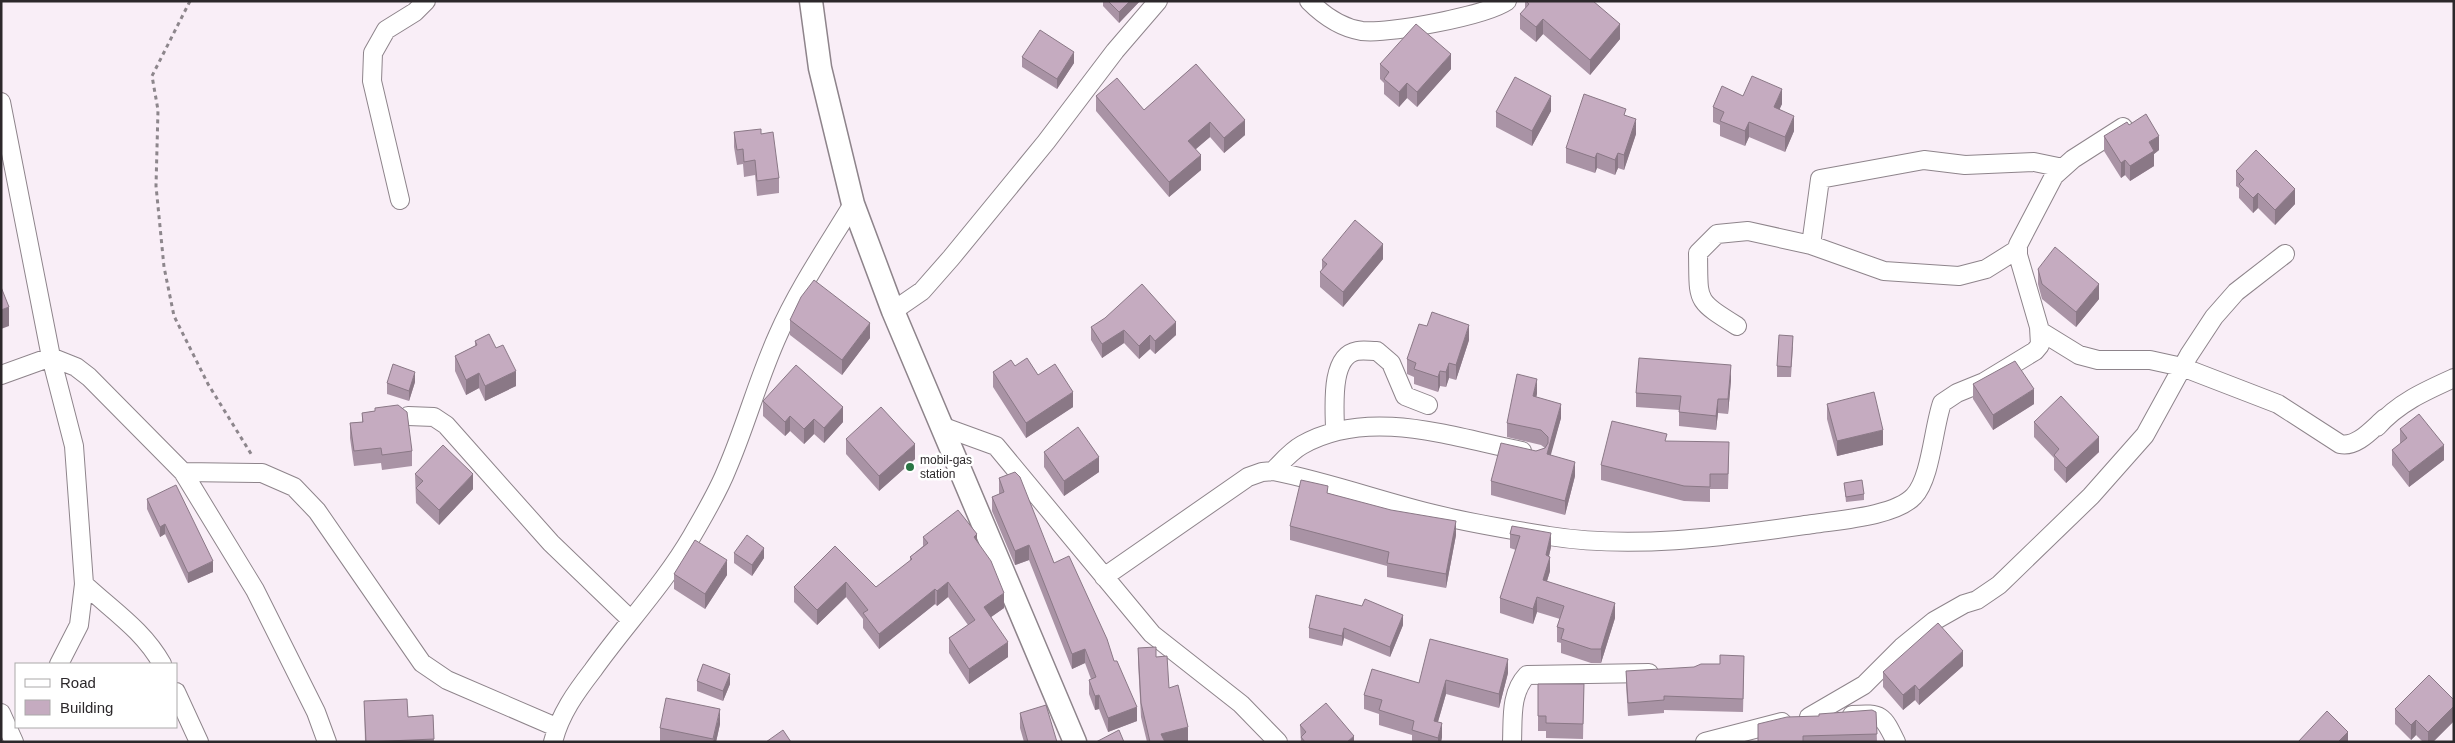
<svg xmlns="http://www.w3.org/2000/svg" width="2455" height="743" font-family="Helvetica,sans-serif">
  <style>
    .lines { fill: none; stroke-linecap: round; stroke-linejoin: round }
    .minor-casing { stroke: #8e848b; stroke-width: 20 }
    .major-casing { stroke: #8e848b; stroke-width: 25 }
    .path { stroke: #8d868c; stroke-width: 3; stroke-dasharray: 4 4; stroke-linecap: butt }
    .minor { stroke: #fff; stroke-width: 18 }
    .major { stroke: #fff; stroke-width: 22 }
    .wall { fill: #a993a5 }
    .shaded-wall { fill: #8a7886 }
    .building { fill: #c5abc0; stroke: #8a7886 }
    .poi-dot { fill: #297544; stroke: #fff; stroke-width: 2 }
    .labels { text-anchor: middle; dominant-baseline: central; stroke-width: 5; stroke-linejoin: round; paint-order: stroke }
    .poi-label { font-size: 12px; fill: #2c282b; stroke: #fff; text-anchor: start }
  </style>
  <rect width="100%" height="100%" fill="#f9eef7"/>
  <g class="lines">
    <g class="minor-casing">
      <path id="minor" d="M1309 1C1323 15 1341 28 1362 31 1388 34 1485 16 1507 1
        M1 102 51 357 74 446 84 584
        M400 200 372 81 373 53 386 30 415 12 426 1
        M1811 245 1820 179 1924 160 1965 165 2034 162 2063 168
        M893 311 922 291 951 258 1046 142 1115 51 1158 1
        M1737 326C1694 299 1699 302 1698 253L1717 234 1748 231 1811 245 1884 271 1959 276 1986 269 2018 249
        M2040 331 2079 355 2098 360H2150L2182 367 2278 404 2340 444C2357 448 2373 428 2385 418
        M1 375 51 357 76 367 89 377 183 472 262 473 294 487 317 511 422 663 447 680 556 727
        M408 416 434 417 446 425 551 543 630 619
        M941 426 996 446 1152 634 1241 704 1278 742
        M2377 427C2398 403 2425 391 2454 378
        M1335 431C1335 410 1329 356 1357 351 1363 350 1370 351 1377 351L1391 363 1405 396 1428 405
        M1273 471C1282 462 1291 451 1302 445 1369 407 1452 437 1522 451
        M183 472 255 590 316 712 327 742
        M1104 577 1248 477 1262 472 1273 471C1329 482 1383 502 1438 515 1474 524 1512 530 1549 536 1636 550 1727 536 1813 524 1839 520 1896 516 1914 496 1931 478 1933 429 1942 403L1957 393 1984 382 2035 351 2040 345 2039 327 2018 255V245L2054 176 2073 159 2123 127
        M59 664 79 625 84 584C113 611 143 630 162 664
        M176 692 199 742
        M1 713 14 742
        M1852 715C1882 713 1883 715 1896 742
        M1809 717 1864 685 1902 647 1934 621 1964 604 1977 600 1999 585 2091 496 2145 435 2189 355 2214 317 2236 292 2285 254
        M553 742C560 714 576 692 593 670 625 625 664 584 692 536 704 515 718 492 727 469 746 425 758 379 778 335 798 289 827 247 853 204
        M1512 742C1513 719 1510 693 1527 675L1649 673
        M1705 742 1782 722"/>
    </g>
    <g class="major-casing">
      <path id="major" d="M811 1 820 68 853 204 893 311 1075 742"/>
    </g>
    <path class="path" d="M190 1 152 76 158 110 156 186 164 267 174 316 208 384 253 457"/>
    <use href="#minor" class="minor"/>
    <use href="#major" class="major"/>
  </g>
  <path class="wall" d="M1103 1H1140L1119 23 1103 6Z
    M1525 1H1593L1620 39 1590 75 1543 34 1536 42 1520 29V14L1525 9Z
    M1022 57 1074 63 1057 89 1022 67Z
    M1196 64 1245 135 1224 153 1210 137 1195 149 1201 170 1169 197 1096 111V96L1144 110Z
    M1380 64 1451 69 1417 107 1407 98 1399 107 1384 94V83L1380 79Z
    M1743 96 1782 104 1779 109 1794 131 1785 152 1749 137 1745 146 1720 136V125L1713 122V107Z
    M1551 111 1532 146 1496 127V112Z
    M1626 115 1636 134 1624 170 1618 168 1615 175 1597 168 1595 173 1566 163V148Z
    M2129 125 2159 150 2154 154V166L2130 181 2125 175 2121 178 2104 151V136Z
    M734 132 761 134 779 178V193L757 196 755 175 744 177 743 164 737 165 734 147Z
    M2236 171 2295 204 2275 225 2258 208 2253 213 2239 198V188L2236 186Z
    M1383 259 1343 307 1320 287V272L1322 269V260Z
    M2038 269 2099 299 2076 327 2042 299 2038 284Z
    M790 320 870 338 842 375 790 335Z
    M1091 327 1176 335 1155 354 1150 349 1139 359 1124 343 1102 358 1091 340Z
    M1469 340 1456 380 1449 378 1446 387 1440 386 1438 392 1414 384V377L1407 374V359Z
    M475 341 496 348 516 386 485 401 479 388 466 395 455 371V356L475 346Z
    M1793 346 1791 377H1777V366Z
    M1015 366 1038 375 1073 407 1026 438 993 387V372Z
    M1731 380 1728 414 1718 413 1716 430 1679 426V410L1636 407V393Z
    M415 382 409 401 387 394V383Z
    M1973 384 2034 404 1993 430 1973 399Z
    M1537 394 1536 397 1561 418 1550 455 1575 476 1565 515 1491 495V481L1536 451 1545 448 1541 445 1507 437V423Z
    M763 401 843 422 824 443 814 434 804 444 790 431 785 436 763 416Z
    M1827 404 1883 445 1837 456 1827 419Z
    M375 408 412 451V466L382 470 381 463 354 466 350 438V423L362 422V413L375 411Z
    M2034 422 2099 452 2066 483 2054 470V458L2034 437Z
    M2400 429 2444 460 2409 487 2392 465V450L2400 444Z
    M846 439 915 459 879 491 846 454Z
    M1667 441 1729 457 1728 489H1710V502L1684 501 1601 480V465Z
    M1044 452 1099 472 1064 496 1044 467Z
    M415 474 473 489 439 525 416 503Z
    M999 478 1054 563 1114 661 1137 721 1108 732 1099 709 1095 710 1089 694V680L1091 679 1085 663 1072 669 1029 560 1015 565 992 511V497L999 494Z
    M1844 483 1864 494V500L1846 502Z
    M1328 493 1456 535 1446 588 1387 577V566L1290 540V526Z
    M147 499 213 572 188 583 165 534 160 537 147 509Z
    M1512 526 1551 547 1549 556 1550 571 1547 581 1615 618 1601 663H1591L1561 653V643L1557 642V627L1560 619 1537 612 1533 624 1500 613V598L1516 550 1510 548V534Z
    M923 537 977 542 1004 608 991 617 1008 657 969 684 949 653V638L968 625 948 597 937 606 935 604 879 649 863 628V619L846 597 817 625 794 602V587L835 546 876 587 910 561V557L923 546Z
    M734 553 764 558 752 576 734 563Z
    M674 574 727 575 705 609 674 589Z
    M1362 606 1403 625 1390 657 1344 638 1342 646 1309 638V628Z
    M1138 648 1156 657 1188 741 1184 742H1147L1141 717 1138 662Z
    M1963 666 1919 705 1915 700 1903 710 1883 687V672Z
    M1744 670 1743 712 1664 710V713L1628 716 1626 685V671Z
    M1508 673 1499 708 1446 694 1438 722 1442 737 1441 742H1412V735L1379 725V714L1364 709V695L1419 683Z
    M697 681 730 684 723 701 697 691Z
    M1538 684H1584L1583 739 1546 738V731H1538Z
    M364 701 408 717 433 715 434 742H365Z
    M2395 709 2454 721 2433 742H2423L2416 735 2411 740 2395 724Z
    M1876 712 1877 742H1758L1819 716Z
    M1020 713 1057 742H1024L1020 728Z
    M720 724 716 742H660V728Z
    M1300 725 1354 742H1301Z"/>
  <path class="shaded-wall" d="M1130 1H1140L1119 23V12Z
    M1543 19V34L1536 42V27Z
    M1620 24V39L1590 75V60Z
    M1074 52V63L1057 89V79Z
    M1451 54V69L1417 107V92Z
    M1407 83V98L1399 107V92Z
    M1782 89V104L1774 122V107Z
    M1551 96V111L1532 146V131Z
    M1794 116V131L1785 152V137Z
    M1636 119V134L1624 170V155Z
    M1245 120V135L1224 153V138Z
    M1210 122V137L1188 156V141Z
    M1749 122V137L1745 146V131Z
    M2159 136V150L2154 154V166L2130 181V166L2149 142Z
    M1597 153V168L1595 173V158Z
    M1618 153V168L1615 175V160Z
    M1201 155V170L1169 197V182Z
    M2125 160V175L2121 178V163Z
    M2295 189V204L2275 225V210Z
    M2258 193V208L2253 213V198Z
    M1383 244V259L1343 307V292Z
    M2099 284V299L2076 327V312Z
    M9 307V326L1 329V310Z
    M1176 322V335L1155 354V341Z
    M870 323V338L842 375V360Z
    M1469 325V340L1456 380V365Z
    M1124 330V343L1102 358V344Z
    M1150 335V349L1139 359V346Z
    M1449 363V378L1446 387V372Z
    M1731 365V380L1728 414V399Z
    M516 371V386L485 401V386Z
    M1440 371V386L1438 392V377Z
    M415 372V382L409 401V391Z
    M479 373V388L466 395V380Z
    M1537 379V394L1533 410V396Z
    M2034 389V404L1993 430V415Z
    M1073 392V407L1026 438V423Z
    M1718 399V413L1716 430V416Z
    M1561 404V418L1547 469V454Z
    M843 407V422L824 443V428Z
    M790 416V431L785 436V422Z
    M814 419V434L804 444V429Z
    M1883 430V445L1837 456V441Z
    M2099 437V452L2066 483V468Z
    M915 444V459L879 491V476Z
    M2444 445V460L2409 487V472Z
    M1099 457V472L1064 496V481Z
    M1575 462V476L1565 515V501Z
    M473 474V489L439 525V510Z
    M1456 521V535L1446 588V574Z
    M165 524V534L160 537V527Z
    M1551 533V547L1546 569V555Z
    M977 534V549L974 537Z
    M1029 545V560L1015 565V551Z
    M764 548V558L752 576V565Z
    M1550 557V571L1543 594V580Z
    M727 560V575L705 609V594Z
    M213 561V572L188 583V573Z
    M846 582V597L817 625V610Z
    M948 582V597L937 606V591Z
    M935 589V604L879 649V634Z
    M1004 593V608L984 622V607Z
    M1537 597V612L1533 624V609Z
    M1615 603V618L1601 663V649Z
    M1403 615V625L1390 657V647Z
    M1344 628V638L1342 646V636Z
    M1008 642V657L969 684V669Z
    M1085 649V663L1072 669V654Z
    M1963 651V666L1919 705V690Z
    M1508 659V673L1499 708V694Z
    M730 674V684L723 701V691Z
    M1446 680V694L1434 735V721Z
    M1915 685V700L1903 710V695Z
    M1099 695V709L1095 710V696Z
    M2454 706V721L2433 742H2428V732Z
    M1137 707V721L1108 732V718Z
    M720 709V724L716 742H713Z
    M2416 720V735L2411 740V725Z
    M1442 723V737L1441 742H1438V738Z
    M1188 727V741L1184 742H1161V734Z
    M2348 732V742H2338Z
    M1354 736V742H1347Z"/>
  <path class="building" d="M1108 1H1130L1119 12Z
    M1526 1H1593L1620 24 1590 60 1543 19 1536 27 1520 14 1529 4Z
    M1416 24 1451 54 1417 92 1407 83 1399 92 1384 79 1389 72 1380 64Z
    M1040 30 1074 52 1057 79 1022 57Z
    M1196 64 1245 120 1224 138 1210 122 1188 141 1201 155 1169 182 1096 96 1117 78 1144 110Z
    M1752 76 1782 89 1774 107 1794 116 1785 137 1749 122 1745 131 1720 121 1724 112 1713 107 1722 86 1743 96Z
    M1515 77 1551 96 1532 131 1496 112Z
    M1584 94 1626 109 1624 115 1636 119 1624 155 1618 153 1615 160 1597 153 1595 158 1566 148Z
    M2146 114 2159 136 2149 142 2154 151 2130 166 2125 160 2121 163 2104 136 2127 122 2129 125Z
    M761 129V134L773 132 779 178 757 181 755 160 744 162 743 149 737 150 734 132Z
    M2256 150 2295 189 2275 210 2258 193 2253 198 2239 184 2244 179 2236 171Z
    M1355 220 1383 244 1343 292 1320 272 1327 264 1322 260Z
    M2055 247 2099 284 2076 312 2042 284 2038 269Z
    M814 280 870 323 842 360 790 320 801 297Z
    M1142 284 1176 322 1155 341 1150 335 1139 346 1124 330 1102 344 1091 327 1105 318Z
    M1 287 9 307 1 310Z
    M1432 312 1469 325 1456 365 1449 363 1446 372 1440 371 1438 377 1414 369 1416 363 1407 359 1419 324 1427 326Z
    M489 334 496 348 503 345 516 371 485 386 479 373 466 380 455 356 477 345 475 341Z
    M1779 335 1793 336 1791 367 1777 366Z
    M1027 358 1038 375 1055 364 1073 392 1026 423 993 372 1011 360 1015 366Z
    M1639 358 1731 365 1728 399H1718L1716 416 1679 412 1681 396 1636 393Z
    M2015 361 2034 389 1993 415 1973 384Z
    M393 364 415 372 409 391 387 383Z
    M796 365 843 407 824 428 814 419 804 429 790 416 785 422 763 401Z
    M1517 374 1537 379 1533 396 1561 404 1547 454 1575 462 1565 501 1491 481 1501 443 1536 451 1545 448 1548 443V437L1541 430 1507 423Z
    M1874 392 1883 430 1837 441 1827 404Z
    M2061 396 2099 437 2066 468 2054 455 2059 449 2034 422Z
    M398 405 407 412 412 451 382 455 381 448 354 451 350 423 363 422 362 413 375 411V408Z
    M881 407 915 444 879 476 846 439Z
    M2419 414 2444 445 2409 472 2392 450 2407 438 2400 429Z
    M1612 421 1667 434 1665 441 1729 442 1728 474H1710V487L1684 486 1601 465Z
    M1078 427 1099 457 1064 481 1044 452Z
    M443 445 473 474 439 510 416 488 423 481 415 474Z
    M1015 472 1020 477 1054 563 1069 556 1107 639 1114 661H1117L1137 707 1108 718 1099 695 1095 696 1089 680 1096 677 1085 649 1072 654 1029 545 1015 551 992 497 1004 492 999 478Z
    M1301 480 1328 486 1327 493 1391 510 1456 521 1446 574 1387 563 1389 552 1290 526Z
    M1862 480 1864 494 1846 497 1844 483Z
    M176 485 213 561 188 573 165 524 160 527 147 499Z
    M958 510 977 534 974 537 991 561 1004 593 984 607 1008 642 969 669 949 638 975 620 948 582 937 591 935 589 879 634 863 613 868 610 846 582 817 610 794 587 835 546 876 587 912 559 910 557 928 543 923 537Z
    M1512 526 1551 533 1546 555 1550 557 1543 580 1615 603 1601 649H1591L1561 639 1564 629 1557 627 1564 606 1537 597 1533 609 1500 598 1520 536 1510 534Z
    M747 535 764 548 752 565 734 553Z
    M695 540 727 560 705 594 674 574Z
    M1316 595 1362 606 1365 599 1403 615 1390 647 1344 628 1342 636 1309 628Z
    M1938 623 1963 651 1919 690 1915 685 1903 695 1883 672Z
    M1430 639 1508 659 1499 694 1446 680 1434 721 1442 723 1438 738 1412 730 1414 721 1379 710 1382 700 1364 695 1372 669 1419 683Z
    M1156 647V657L1167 656 1169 688 1178 685 1188 727 1161 734 1165 742H1150L1141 703 1138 648Z
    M1720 655 1744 656 1743 699 1664 696V700L1628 703 1626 671 1694 667 1701 664H1720Z
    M703 664 730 674 723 691 697 681Z
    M2429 675 2454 700V706L2428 732 2416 720 2411 725 2395 709Z
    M1538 684H1584L1583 724 1546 723V716H1538Z
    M666 698 720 709 713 739 660 728Z
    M407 699 408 717 433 715 434 739 366 742 364 701Z
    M1326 703 1354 736 1347 742H1305L1301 737 1306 732 1300 725Z
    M1046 705 1057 742H1028L1020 713Z
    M1872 710 1876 712 1877 734 1803 736V742H1758V724L1787 717 1819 716V714Z
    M2327 711 2348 732 2338 742H2298Z
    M783 730 791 742H766Z
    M1119 730 1124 742H1096Z"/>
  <circle class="poi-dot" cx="910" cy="467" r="5"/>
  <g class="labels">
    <g class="poi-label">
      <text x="920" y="460">mobil-gas<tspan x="920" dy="14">station</tspan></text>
    </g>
  </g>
  <rect width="2455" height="743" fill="none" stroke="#2c282b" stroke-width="5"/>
  <rect x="15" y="663" width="162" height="65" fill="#ffffff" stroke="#aba9aa"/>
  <rect x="25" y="679" width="25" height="8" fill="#ffffff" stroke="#aba9aa"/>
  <text x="60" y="688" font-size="15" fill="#2c282b">Road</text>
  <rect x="25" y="700" width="25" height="15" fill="#c5abc0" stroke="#aba9aa"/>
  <text x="60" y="713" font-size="15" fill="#2c282b">Building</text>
</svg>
